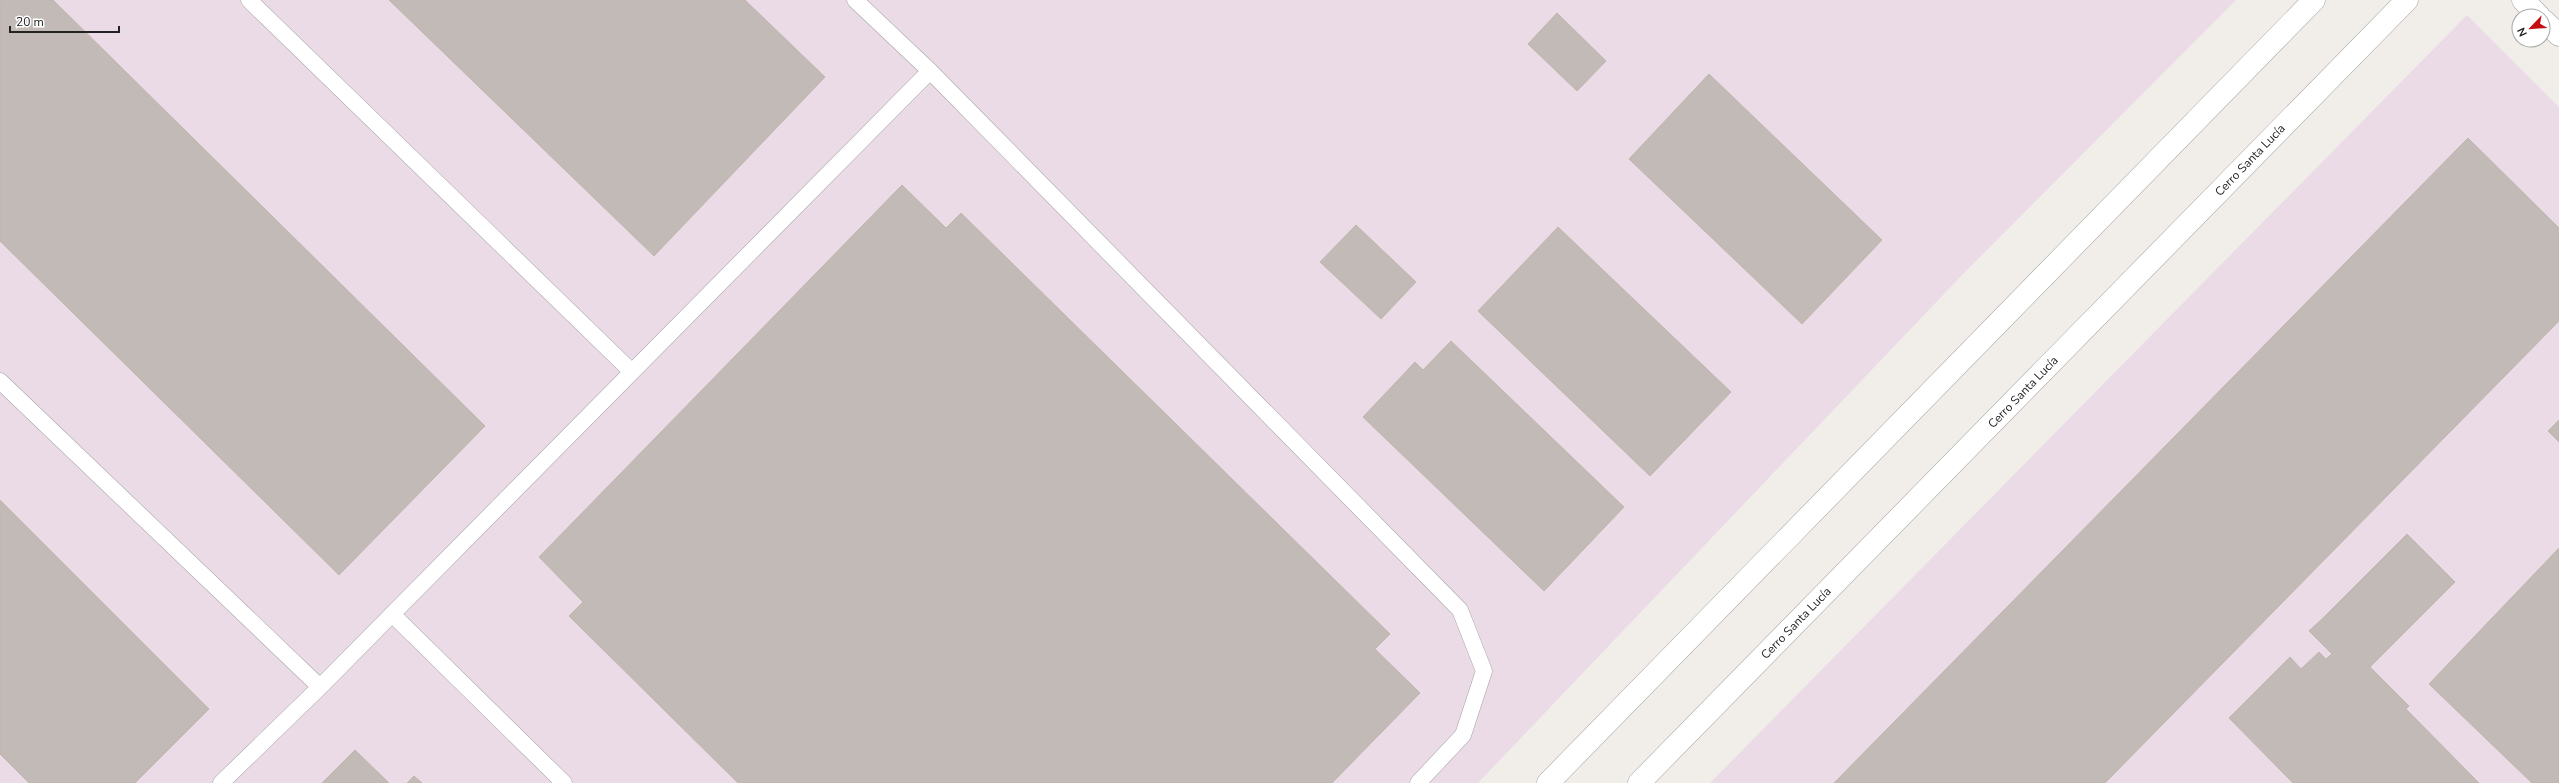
<svg xmlns="http://www.w3.org/2000/svg" width="2559" height="783" font-family="'Nunito Sans',sans-serif">
  <style>
    .industrial { fill: #eadbe7 }
    .building { fill: #c2bab6; stroke: #c2b5ac }
    .lines { fill: none; stroke-linecap: round; stroke-linejoin: round }
    .service-casing { stroke: #a3a3a3; stroke-width: 17 }
    .minor-casing { stroke: #a3a3a3; stroke-width: 23 }
    .service { stroke: #fff; stroke-width: 16 }
    .minor { stroke: #fff; stroke-width: 22 }
    .labels { text-anchor: middle; dominant-baseline: central; stroke-width: 3.5; stroke-linejoin: round; paint-order: stroke }
    .street-label { font-size: 12px; fill: #222; stroke: #fff }
  </style>
  <rect width="100%" height="100%" fill="#f1eee9"/>
  <path class="industrial" d="M0 0H2236L1964 273 1478 783H0Z
    M2467 15 2559 107V783H1710Z"/>
  <path class="building" d="M0 0H53L485 426 339 575 0 241Z
    M389 0H745L825 77 654 256Z
    M1557 13 1606 61 1577 91 1528 44Z
    M1709 74 1882 240 1802 324 1629 159Z
    M2468 138 2559 228V321L2105 783H1834Z
    M902 185 946 228 961 213 1390 634 1375 649 1420 693 1332 783H738L569 616 583 602 539 557Z
    M1356 225 1416 282 1381 319 1320 262Z
    M1558 227 1731 392 1650 476 1478 311Z
    M1451 341 1624 507 1544 591 1363 417 1415 362 1423 370Z
    M2559 420V442L2548 431Z
    M0 500 209 709 135 783H29L0 754Z
    M2407 534 2455 582 2370 667 2322 619Z
    M2559 548V783H2532L2429 684Z
    M2322 619 2409 706 2406 709 2479 783H2293L2229 718 2290 657 2301 669 2319 652 2326 659 2332 654 2309 631Z
    M355 750 389 783H322Z
    M414 776 422 783H407Z"/>
  <g class="lines">
    <g class="service-casing">
      <path id="service" d="M249 0 632 372
        M855 0 930 71 1460 610 1484 671 1463 735 1418 783
        M0 381 320 687
        M392 614 564 783
        M221 783 320 687 930 71"/>
    </g>
    <g class="minor-casing">
      <path id="minor" d="M2523 0 2539 16
        M2543 20 2559 35
        M1548 783 2314 0
        M1639 783 2407 0"/>
    </g>
    <use href="#service" class="service"/>
    <use href="#minor" class="minor"/>
  </g>
  <g class="labels">
    <g class="street-label">
      <text transform="translate(2250 160) rotate(-46)">Cerro Santa Lucía</text>
      <text transform="translate(2023 392) rotate(-46)">Cerro Santa Lucía</text>
      <text transform="translate(1796 623) rotate(-46)">Cerro Santa Lucía</text>
    </g>
  </g>
  <g transform="translate(2531 28) rotate(245)"><circle r="19" fill="#ffffff" stroke="#a7a7a7"/>
  <path d="M0-3L7 15L0 10L-7 15Z" fill="#c60d11"/>
  <text y="-6" font-size="11" font-weight="bold" text-anchor="middle" fill="#222222">N</text>
  </g>
  <path d="M10 26v6h109v-6" fill="none" stroke="#222222" stroke-width="2"/>
  <text x="16" y="26" font-size="12" fill="#222222" stroke="#ffffff" stroke-width="3" paint-order="stroke">20 m</text>
</svg>
